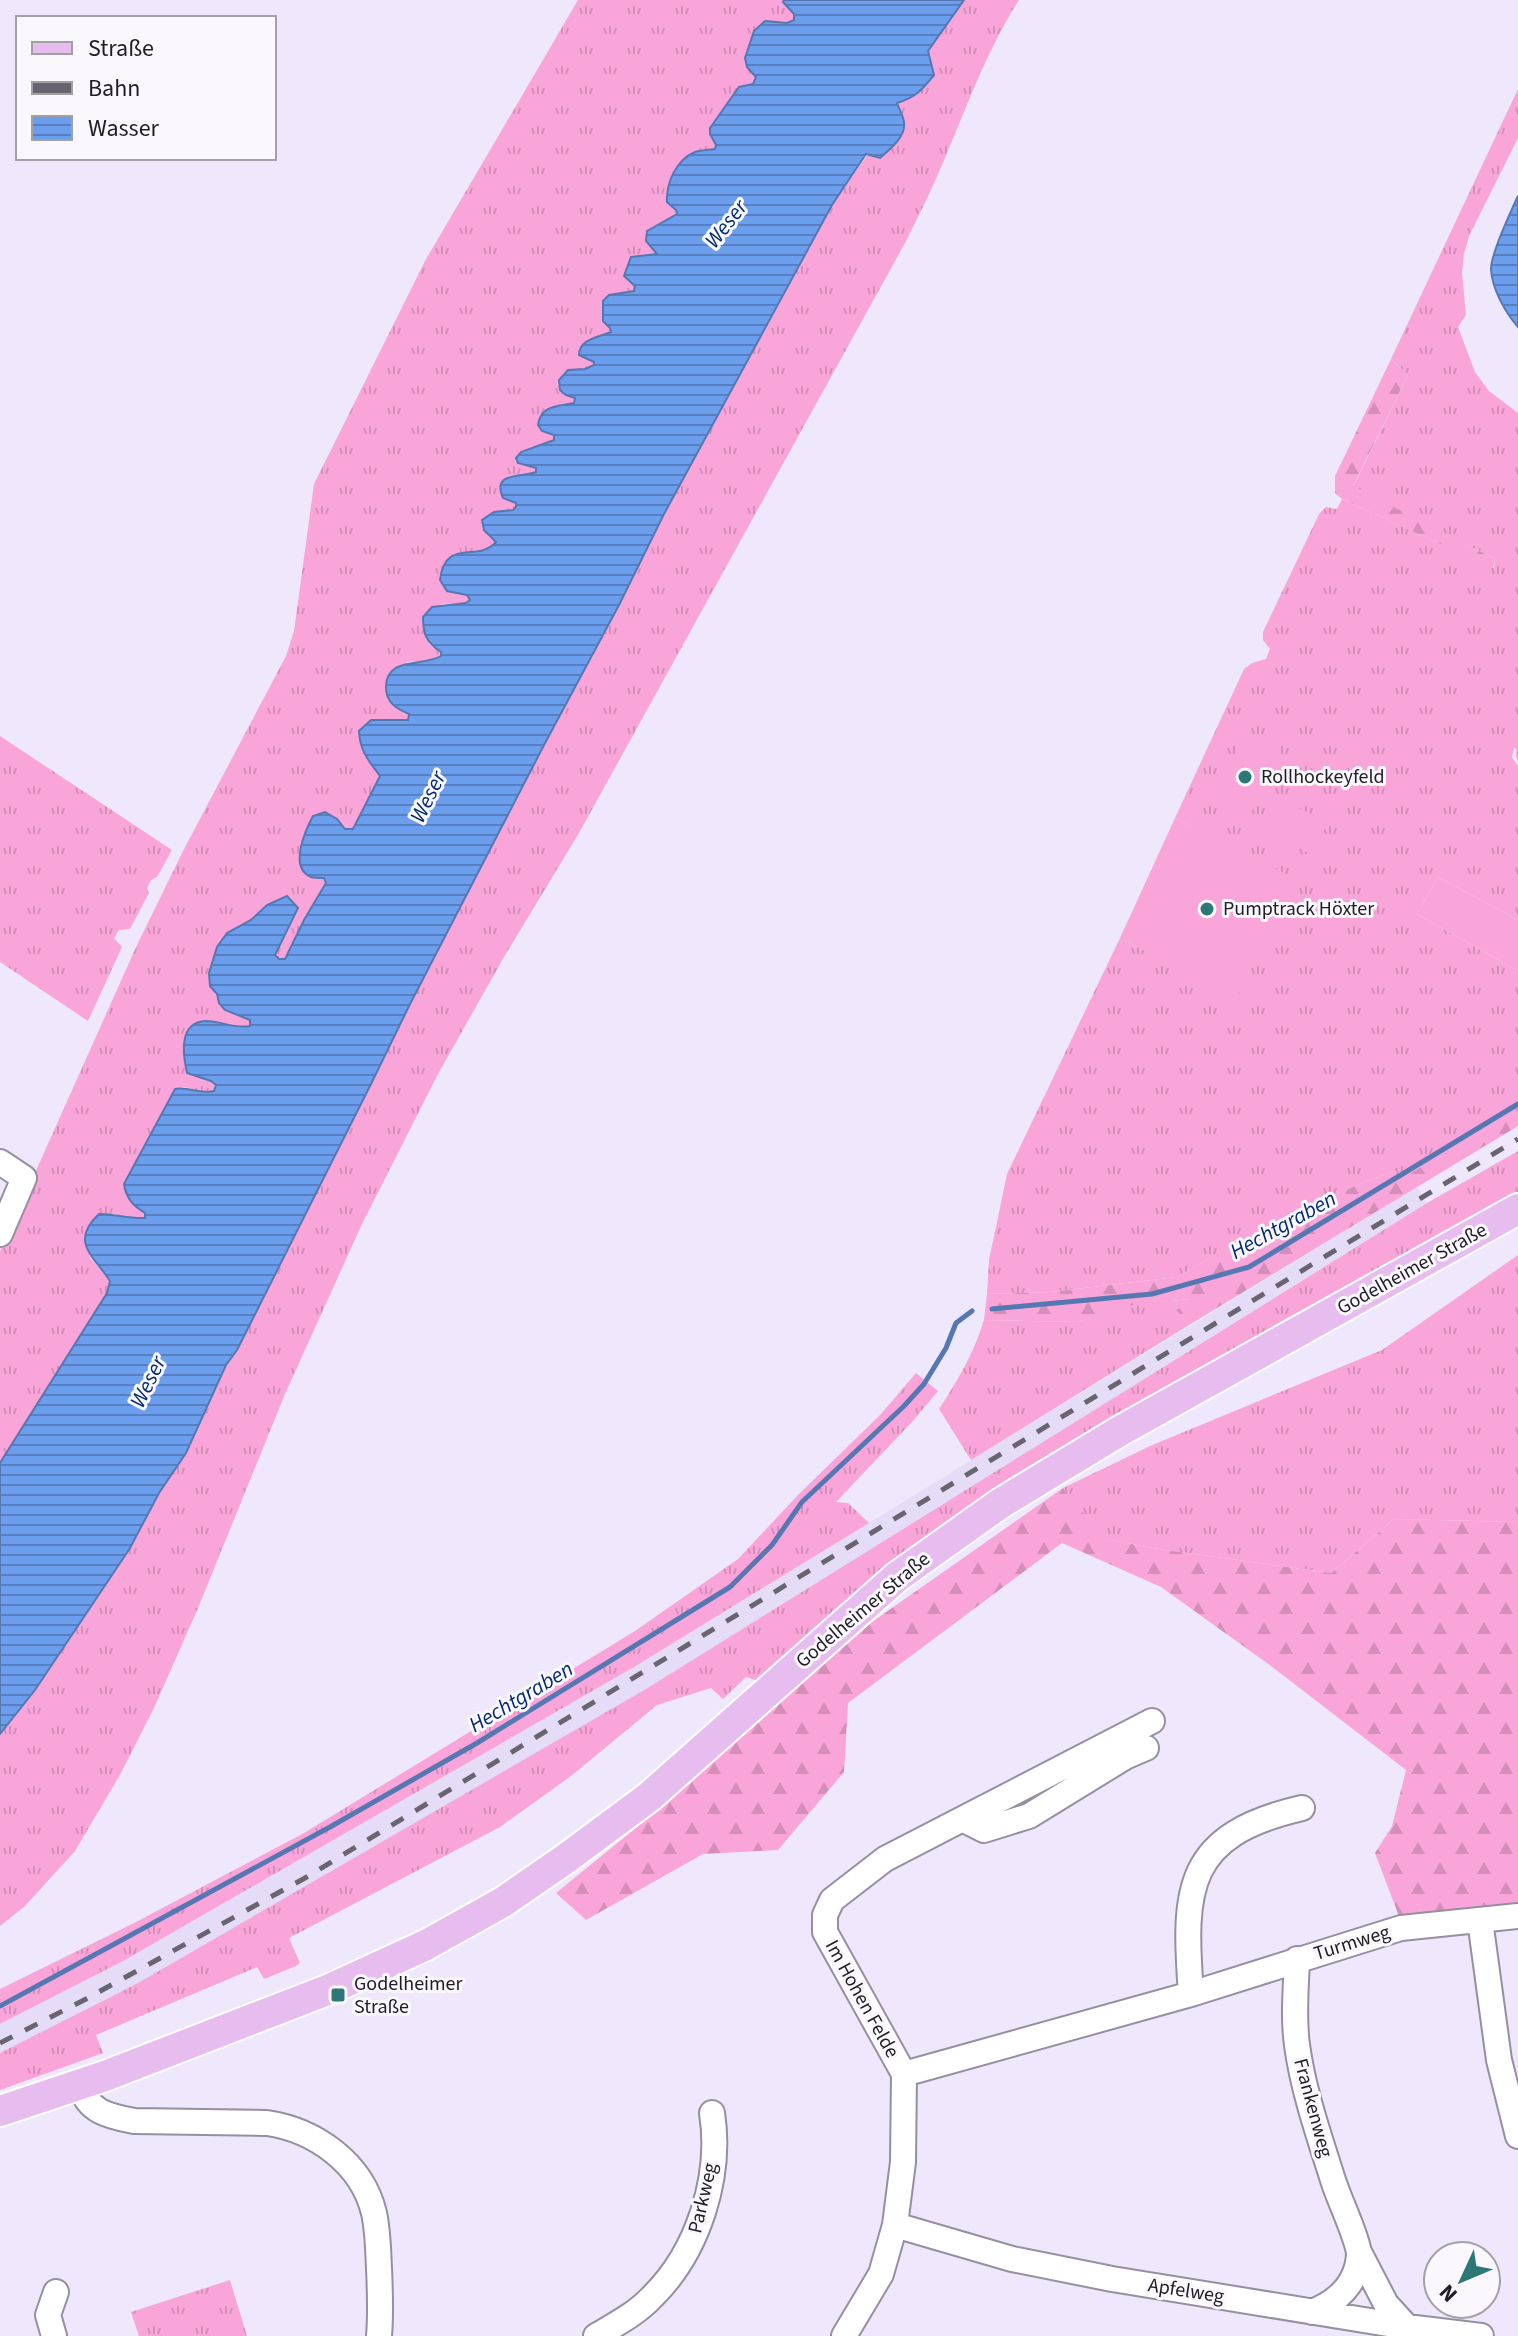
<svg xmlns="http://www.w3.org/2000/svg" width="1518" height="2336" font-family="'Source Sans 3',sans-serif">
  <style>
    .built { fill: #e5dcf7 }
    .grass { fill: url(#grass-tufts) }
    .forest { fill: url(#forest-firs) }
    .garden { fill: #f9a5d9 }
    .water { fill: url(#water-rules); stroke: #5578b2; stroke-width: 2 }
    .lines { fill: none; stroke-linecap: round; stroke-linejoin: round }
    .stream { stroke: #5578b2; stroke-width: 5 }
    .minor-casing { stroke: #968fa2; stroke-width: 28 }
    .major-casing { stroke: #fff; stroke-width: 34 }
    .minor { stroke: #fff; stroke-width: 24 }
    .major { stroke: #e7bdef; stroke-width: 30 }
    .rail { stroke: #686570; stroke-width: 5; stroke-dasharray: 14 14; stroke-linecap: butt }
    .poi-dot { fill: #2d7779; stroke: #faf8fc; stroke-width: 3 }
    .labels { text-anchor: middle; dominant-baseline: central; stroke-width: 6; stroke-linejoin: round; paint-order: stroke }
    .poi-label { font-size: 20px; fill: #201e25; stroke: #faf8fc; text-anchor: start }
    .street-label { font-size: 20px; fill: #201e25; stroke: #faf8fc }
    .water-label { font-size: 22px; font-style: italic; fill: #002b70; stroke: #faf8fc }
  </style>
  <defs>
    <pattern id="grass-tufts" width="24" height="20" patternUnits="userSpaceOnUse" patternTransform="scale(2)"><rect width="24" height="20" fill="#f9a5d9"/><path d="M3 7l-1-3M5 7V3M7 7l1-3M15 17l-1-3M17 17v-4M19 17l1-3" fill="none" stroke="#d58eba"/></pattern>
    <pattern id="forest-firs" width="22" height="20" patternUnits="userSpaceOnUse" patternTransform="scale(2)"><rect width="22" height="20" fill="#f9a5d9"/><path d="M5 1l3.5 6h-7zM16 11l3.5 6h-7z" fill="#d58eba"/></pattern>
    <pattern id="water-rules" width="6" height="5" patternUnits="userSpaceOnUse" patternTransform="scale(2)"><rect width="6" height="5" fill="#6c9eee"/><path d="M0 2.5h6" fill="none" stroke="#5880c1"/></pattern>
  </defs>
  <rect width="100%" height="100%" fill="#efe8fc"/>
  <path class="built" d="M1417 1187 1427 1203 646 1689 138 1983 0 2053V2024L125 1960 634 1667Z"/>
  <path class="grass" d="M578 0H784V2L794 14V20L787 23 765 22 747 67 756 77 753 84 710 134 716 146 715 149 698 150 677 165 672 207 676 210 677 214 667 219 646 241 657 254 634 291 609 295 611 332 584 343 579 355 595 362 594 365 585 369 568 370 575 398 574 403 547 408 542 431 554 435V440L522 452 518 463 536 468V472L532 474 509 476 503 498 516 503V507L513 509 494 512 484 530 496 541 491 548 453 554 470 600 466 603 441 604 429 644 441 652 442 656 434 661 407 662 408 720H371L359 731C360 752 369 761 380 776L353 829H345L337 819 308 826C297 848 299 855 309 876L324 878 327 883 304 920 285 959H279L275 955 298 908 268 905 251 920 227 933 210 986C216 992 216 997 220 1004 225 1013 241 1016 250 1020V1026L237 1028 206 1021 211 1081 216 1085 214 1091 210 1093 184 1087 175 1090 124 1183C127 1199 131 1205 145 1213V1218H133L114 1214 89 1256 110 1281 107 1293 0 1463V1251L137 945 183 851 286 656 294 631 314 484 425 261Z
    M964 0H1019C983 56 962 121 935 181 926 202 915 222 905 243L579 833 504 957 438 1074 362 1224 285 1394 198 1608 154 1708 121 1773 75 1851 25 1906 0 1926V1734L35 1690 130 1548 159 1493 186 1453 226 1365 237 1350 371 1084 409 1006 544 745 619 605 664 514 832 205 899 110 897 103 934 76 928 51Z
    M1518 89V138L1469 236 1464 254 1462 273 1466 315 1458 327 1475 372 1489 391 1518 413V762L1516 756 1517 749 1514 748 1512 757 1518 766V920L1438 877 1417 914 1518 971V1111L1399 1181 1390 1172 1283 1216 1177 1277 1050 1292 987 1294 989 1260 1007 1174 1120 938 1236 998 1295 880 1175 818 1244 669 1252 663 1266 659 1270 649 1263 640V632L1319 514 1326 507 1337 509 1342 499 1494 568 1495 559 1353 487 1408 375 1391 359Z
    M0 736 172 850 157 877 151 880 147 888 149 893 130 929 119 930 114 938 122 947 88 1021 0 962Z
    M1518 1151V1192L1193 1374 758 1681 746 1677 723 1699 711 1688 657 1705 571 1776 500 1827 289 1938 300 1963 296 1966 264 1979 257 1967 96 2035 103 2053 0 2090V2053L138 1983 646 1689 1427 1203Z
    M1518 1255V1522L1394 1519 1331 1573 1159 1549 1104 1539 1063 1488 1150 1446 1382 1350Z
    M1193 1299 1176 1310 1189 1325 971 1460 939 1409C958 1380 974 1353 984 1320L1078 1322 1132 1304Z
    M916 1373 938 1391 912 1422 836 1502 848 1503 869 1523 634 1667 125 1960 0 2024V1989L134 1923 304 1833 635 1631 738 1559 798 1495 881 1414Z
    M230 2280 247 2336H139L131 2312Z"/>
  <path class="forest" d="M1391 359 1408 375 1353 486 1495 559 1493 568 1342 499 1335 493V476Z
    M1518 1111V1126L1189 1325 1176 1310 1191 1299 1132 1305 1078 1322 984 1320 987 1294 1050 1292 1177 1277 1282 1216 1390 1172 1399 1180Z
    M1063 1488 1105 1539 1159 1549 1331 1573 1394 1519 1518 1522V1907L1400 1919 1375 1853 1392 1826 1406 1770 1271 1666 1161 1587 1062 1543 848 1703 844 1772 778 1850 703 1854 586 1920 556 1893 637 1827 872 1622Z"/>
  <path class="garden" d="M1245 732 1281 750 1246 823 1210 805Z
    M1278 798 1328 822 1313 855 1263 831Z
    M1175 818 1296 879 1236 999 1120 938Z
    M1438 877 1518 920V971L1417 914Z"/>
  <path class="water" d="M784 0H964L928 51 934 75C921 91 916 97 897 103 899 109 904 117 904 123 906 137 889 150 880 158L866 154 832 205 664 514 619 605 544 745 409 1006 371 1084 237 1350 226 1365 186 1453 159 1493 130 1548 35 1690 0 1734V1463L107 1293 110 1281C94 1256 69 1242 99 1214 115 1214 129 1219 145 1218V1213C132 1205 127 1199 124 1184L175 1089C188 1086 202 1095 214 1091L216 1085 211 1081 187 1073C183 1055 178 1022 206 1021 222 1021 233 1029 250 1026V1020L225 1010 219 1003 217 994 210 986 209 973 217 947 227 933 251 920 267 905 287 896 298 908 275 955 279 959H285L304 920 326 883 324 878C320 878 315 878 311 877 288 868 306 829 313 816L325 812 337 819 345 829H353L380 776C369 761 360 752 359 731L371 720H408L409 714C397 709 386 703 386 687 386 656 423 667 441 656V652C426 642 423 634 423 617L432 607 466 603 470 600 467 595 447 591 440 580C445 537 478 563 496 542L484 530 482 520 494 512 513 510 516 507V503L503 498C491 471 522 478 536 472V468L518 463 516 458 521 452 554 440V435L542 431 538 425C541 405 557 407 574 403L575 398 566 395 560 390 559 380 568 370 585 369 594 365V362L579 355C579 339 599 337 611 332L610 328 603 321V301L609 295 634 291 635 286 624 276 631 257 657 254 646 241 647 231 677 214 676 210 667 202C666 183 676 160 695 152 701 150 709 150 715 149L716 145 710 134V128L739 87 753 84 756 77 747 67 745 58 754 31 765 21 787 23 794 20V14L783 2Z
    M1518 196V327C1505 312 1492 289 1491 269 1491 254 1511 211 1518 196Z"/>
  <g class="lines">
    <path class="stream" d="M992 1309 1152 1294 1249 1267 1518 1104
      M0 2006 330 1827 477 1743 730 1587 772 1545 802 1502 904 1406 924 1384 946 1348 956 1323 972 1311"/>
    <g class="minor-casing">
      <path id="minor" d="M0 1162 24 1178 0 1234
        M964 1820 984 1830 1029 1816 1125 1757 1146 1748
        M1480 1920 1499 2060 1518 2136
        M1297 1959C1296 1988 1293 2016 1297 2045 1303 2090 1319 2136 1333 2180 1338 2197 1359 2241 1359 2255 1357 2284 1337 2302 1312 2312
        M1191 1994C1183 1888 1185 1835 1302 1808
        M904 2074 1191 1994 1401 1928 1518 1916
        M80 2084C87 2112 109 2116 134 2121L267 2123C315 2130 362 2163 374 2213 378 2231 378 2250 379 2268 380 2291 381 2313 379 2336
        M895 2225 1012 2259 1112 2279 1407 2327 1481 2336
        M1359 2252 1386 2304 1407 2327
        M54 2336 48 2315 56 2292
        M596 2336C616 2324 636 2314 652 2297 698 2252 722 2177 712 2113
        M844 2336 881 2274 895 2225 903 2162 904 2074 825 1932V1915L832 1900 885 1859 1152 1721"/>
    </g>
    <g class="major-casing">
      <path id="major" d="M0 2111 105 2076 330 1989 426 1945 503 1902 564 1860 649 1797 897 1577 1001 1503 1120 1431 1518 1209"/>
    </g>
    <use href="#minor" class="minor"/>
    <use href="#major" class="major"/>
    <path class="rail" d="M0 2043 86 1999 305 1878 1518 1139"/>
  </g>
  <g class="poi-dot">
    <circle cx="1245" cy="777" r="8"/>
    <circle cx="1207" cy="909" r="8"/>
    <rect x="330" y="1987" width="16" height="16" rx="4"/>
  </g>
  <g class="labels">
    <g class="poi-label">
      <text x="1261" y="777">Rollhockeyfeld</text>
      <text x="1223" y="909">Pumptrack Höxter</text>
      <text x="354" y="1984">Godelheimer<tspan x="354" dy="23">Straße</tspan></text>
    </g>
    <g class="street-label">
      <text transform="translate(1412 1269) rotate(-29)">Godelheimer Straße</text>
      <text transform="translate(863 1610) rotate(-40)">Godelheimer Straße</text>
      <text transform="translate(1352 1943) rotate(-17)">Turmweg</text>
      <text transform="translate(862 1999) rotate(61)">Im Hohen Felde</text>
      <text transform="translate(1313 2108) rotate(75)">Frankenweg</text>
      <text transform="translate(703 2198) rotate(-77)">Parkweg</text>
      <text transform="translate(1186 2291) rotate(9)">Apfelweg</text>
    </g>
    <g class="water-label">
      <text transform="translate(726 224) rotate(-52)">Weser</text>
      <text transform="translate(428 797) rotate(-64)">Weser</text>
      <text transform="translate(1283 1225) rotate(-29)">Hechtgraben</text>
      <text transform="translate(148 1382) rotate(-64)">Weser</text>
      <text transform="translate(521 1697) rotate(-31)">Hechtgraben</text>
    </g>
  </g>
  <rect x="16" y="16" width="260" height="144" fill="#faf8fc" stroke="#a3a1a6" stroke-width="2"/>
  <rect x="32" y="42" width="40" height="12" fill="#e7bdef" stroke="#a3a1a6" stroke-width="2"/>
  <text x="88" y="56" font-size="24" fill="#201e25">Straße</text>
  <rect x="32" y="82" width="40" height="12" fill="#686570" stroke="#a3a1a6" stroke-width="2"/>
  <text x="88" y="96" font-size="24" fill="#201e25">Bahn</text>
  <rect x="32" y="116" width="40" height="24" fill="url(#water-rules)" stroke="#a3a1a6" stroke-width="2"/>
  <text x="88" y="136" font-size="24" fill="#201e25">Wasser</text>
  <g transform="translate(1462 2280) rotate(226)"><circle r="38" fill="#faf8fc" stroke="#a3a1a6" stroke-width="2"/>
  <path d="M0-6L14 30L0 20L-14 30Z" fill="#2d7779"/>
  <text y="-12" font-size="22" font-weight="bold" text-anchor="middle" fill="#201e25">N</text>
  </g>
</svg>
